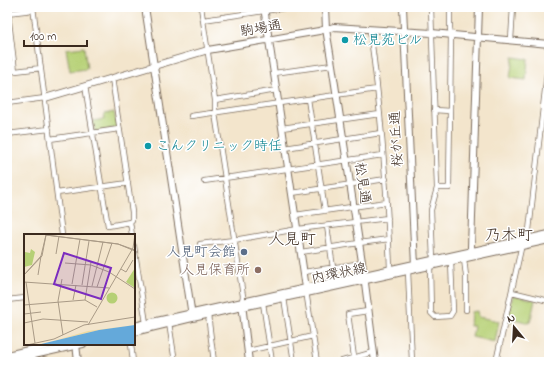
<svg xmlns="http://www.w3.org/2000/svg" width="556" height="369" font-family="'Indie Flower','Klee One',sans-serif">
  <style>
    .green { fill: #b6d075; stroke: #787d4a }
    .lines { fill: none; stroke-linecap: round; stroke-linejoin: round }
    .street-casing { stroke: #7b6b5b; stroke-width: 6 }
    .secondary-casing { stroke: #7b6b5b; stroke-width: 8 }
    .street { stroke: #fff; stroke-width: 4.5 }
    .secondary { stroke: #fff; stroke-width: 6 }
    .culture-dot { fill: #0f9aa8; stroke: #fff; stroke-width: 1.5 }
    .service-dot { fill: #5c6f8a; stroke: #fff; stroke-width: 1.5 }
    .education-dot { fill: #8d6e63; stroke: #fff; stroke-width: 1.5 }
    .labels { text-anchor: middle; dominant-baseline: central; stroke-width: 3; stroke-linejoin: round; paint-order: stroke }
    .street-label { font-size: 14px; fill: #3b2a1e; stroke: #fff }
    .culture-label { font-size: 14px; fill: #0d838f; stroke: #fff; text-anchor: start }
    .service-label { font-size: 14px; fill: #4e5e75; stroke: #fff; text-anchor: end }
    .education-label { font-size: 14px; fill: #785e54; stroke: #fff; text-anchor: end }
    .quarter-label { font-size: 16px; fill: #3b2a1e; stroke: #fff }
    .inset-road { fill: none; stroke: #a99a86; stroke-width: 1 }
    .view { fill: #7b2cbf; fill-opacity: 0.15; stroke: #7b2cbf; stroke-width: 2 }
    .inset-edge { fill: none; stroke: #3b2a1e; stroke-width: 2 }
  </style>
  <rect width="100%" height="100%" fill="#fff"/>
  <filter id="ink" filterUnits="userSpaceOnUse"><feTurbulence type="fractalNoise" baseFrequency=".025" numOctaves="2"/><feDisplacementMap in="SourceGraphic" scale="8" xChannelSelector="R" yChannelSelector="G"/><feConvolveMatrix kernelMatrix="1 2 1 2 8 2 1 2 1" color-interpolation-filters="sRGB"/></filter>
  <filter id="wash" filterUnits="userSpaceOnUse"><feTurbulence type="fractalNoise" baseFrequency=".012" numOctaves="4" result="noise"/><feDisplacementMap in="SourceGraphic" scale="16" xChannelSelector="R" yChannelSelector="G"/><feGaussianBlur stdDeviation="0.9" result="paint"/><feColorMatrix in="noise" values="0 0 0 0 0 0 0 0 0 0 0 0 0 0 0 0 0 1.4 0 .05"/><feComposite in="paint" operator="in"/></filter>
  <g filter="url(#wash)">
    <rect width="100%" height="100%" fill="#f3e5cc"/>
    <path class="green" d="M84 47 87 69 70 71 66 49Z
      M513 57 528 59 526 80 510 78Z
      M114 112 117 127 115 128 95 132 93 121 105 119 104 114Z
      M513 295 535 300 530 323 514 319 513 322 507 321Z
      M477 311 478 317 499 321 495 342 472 337 474 326H470L471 312Z"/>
  </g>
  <g filter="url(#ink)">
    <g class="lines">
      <g class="street-casing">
        <path id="street" d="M33 7 62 235
          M201 7 215 100V113L243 296 242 301
          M431 7 437 188 431 210 433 260
          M7 13 33 10
          M8 13 15 71
          M203 20 291 7
          M370 30C381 109 387 189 390 269
          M511 40 513 7
          M7 72 41 68
          M274 73 332 65
          M112 78 132 212V220L130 222 132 235
          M85 86 108 226 130 222
          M308 99 325 211
          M215 100 277 90
          M7 103 45 98
          M434 110 450 111
          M191 116 377 89
          M282 128 380 114
          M7 134 49 129
          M50 139 119 129
          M285 148 381 133
          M204 181 383 155
          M437 188H449L451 35 450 29V7
          M57 193 128 183
          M292 193 386 179
          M295 215 387 202
          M327 226 333 268
          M528 239 549 55
          M200 244 234 240 298 229 388 218
          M134 246 146 323
          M301 252 359 243 389 239
          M464 259 466 276V310
          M430 266 431 313 435 317 450 316 453 311 451 262
          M408 271 412 362
          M304 272 362 263
          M306 291 317 362
          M512 292 549 301
          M284 298 294 362
          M7 300 25 298
          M263 303 272 362
          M208 315 214 362
          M169 323 175 362
          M131 344 133 362
          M248 351 313 336
          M354 357 348 314 368 311
          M339 362 374 352
          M496 362 522 244"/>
      </g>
      <g class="secondary-casing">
        <path id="secondary" d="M145 7 192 316
          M264 7 306 288
          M325 7 326 29 332 65 364 275 375 362
          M403 7 415 266
          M45 98 208 50 319 31 334 27 432 33 549 44
          M473 255 471 247 479 7
          M242 304 249 362
          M134 326 549 234
          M134 332 188 319 549 240
          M76 344 78 362
          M7 355 54 344
          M7 361 83 344"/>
      </g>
      <use href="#street" class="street"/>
      <use href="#secondary" class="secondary"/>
    </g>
  </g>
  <g class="culture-dot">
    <circle cx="345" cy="40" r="4"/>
    <circle cx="148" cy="146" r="4"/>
  </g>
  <circle class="service-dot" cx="244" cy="252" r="4"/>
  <circle class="education-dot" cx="258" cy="270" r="4"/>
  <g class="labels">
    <g class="street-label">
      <text transform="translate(261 29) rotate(-10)">駒場通</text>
      <text transform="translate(397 139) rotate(-93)">桜が丘通</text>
      <text transform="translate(362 183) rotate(82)">松見通</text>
      <text transform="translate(339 274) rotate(-12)">内環状線</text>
    </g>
    <g class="culture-label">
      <text x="353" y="40">松見苑ビル</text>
      <text x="156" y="146">こんクリニック時任</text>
    </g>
    <g class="service-label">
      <text x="236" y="252">人見町会館</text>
    </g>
    <g class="education-label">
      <text x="250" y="270">人見保育所</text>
    </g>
    <g class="quarter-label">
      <text x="509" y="236">乃木町</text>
      <text x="292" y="240">人見町</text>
    </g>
  </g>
  <g transform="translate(24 234)">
    <rect width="111" height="111" fill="#f3e5cc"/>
    <path d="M7 15 11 18 8 31 0 33V21L1 18 6 19ZM111 34V54L102 48ZM82.5 64a5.5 5.5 0 1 1 11 0a5.5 5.5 0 1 1-11 0Z" fill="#b6d075"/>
    <path d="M111 91 75 96 29 107 64 97Z" fill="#eeda9e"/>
    <path d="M111 91V111H13L75 96Z" fill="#64a9da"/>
    <path class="inset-road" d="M32 20 35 2M41 29 67 31 85 38 111 55M97 35 102 38 109 26M0 41 17 22 22 1 94 10 111 16M0 41 18 22 22 1 94 10 111 17M14 41 17 22M38 45 34 67 39 101M0 48 85 54M2 48 11 109M48 50 56 5M58 51 65 7M68 52 79 8M73 53 88 9M49 66 52 51M61 66 67 28M0 71 61 66 73 73M0 80 17 78M0 89 19 85 64 88M64 91 109 14 111 0M3 111 30 105 60 91 111 83"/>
    <path class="view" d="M40 19 87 34 77 65 30 50Z"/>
    <rect width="111" height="111" class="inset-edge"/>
  </g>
  <rect width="556" height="369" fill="none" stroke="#fff" stroke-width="24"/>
  <g transform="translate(514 327) rotate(342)" stroke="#ffffff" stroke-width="3" paint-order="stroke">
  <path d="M0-3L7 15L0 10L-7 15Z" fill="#3b2a1e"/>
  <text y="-6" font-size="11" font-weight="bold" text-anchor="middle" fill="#3b2a1e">N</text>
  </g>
  <path d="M24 40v6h63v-6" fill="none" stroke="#3b2a1e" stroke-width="2"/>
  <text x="30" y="40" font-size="12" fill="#3b2a1e" stroke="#ffffff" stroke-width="3" paint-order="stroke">100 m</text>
</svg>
